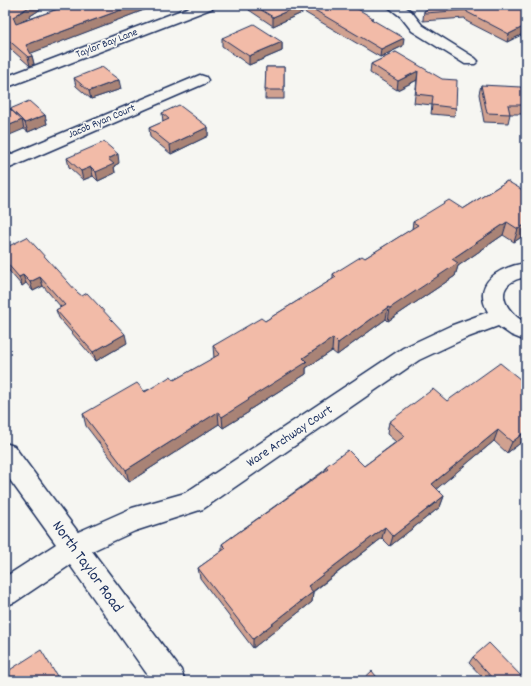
<svg xmlns="http://www.w3.org/2000/svg" width="531" height="686" font-family="Dekko,sans-serif">
  <style>
    .lines { fill: none; stroke-linecap: round; stroke-linejoin: round }
    .minor-casing { stroke: #1b2f5e; stroke-width: 3 }
    .minor { fill: #f6f6f2; fill-rule: evenodd }
    .wall { fill: #d0a190; stroke: #1b2f5e }
    .shaded-wall { fill: #a98376; stroke: #1b2f5e }
    .building { fill: #f2bba8; stroke: #1b2f5e }
    .labels { text-anchor: middle; dominant-baseline: central; stroke-width: 3.5; stroke-linejoin: round; paint-order: stroke }
    .far-street-label { font-size: 11px; fill: #1b2f5e; stroke: #f6f6f2 }
    .street-label { font-size: 13px; fill: #1b2f5e; stroke: #f6f6f2 }
    .near-street-label { font-size: 16px; fill: #1b2f5e; stroke: #f6f6f2 }
  </style>
  <rect width="100%" height="100%" fill="#f6f6f2"/>
  <filter id="ink" filterUnits="userSpaceOnUse"><feTurbulence type="fractalNoise" baseFrequency=".025" numOctaves="2"/><feDisplacementMap in="SourceGraphic" scale="8" xChannelSelector="R" yChannelSelector="G"/><feConvolveMatrix kernelMatrix="1 2 1 2 8 2 1 2 1" color-interpolation-filters="sRGB"/></filter>
  <g filter="url(#ink)">
    <g class="lines">
      <g class="minor-casing">
        <path id="minor" d="M195 5H215L213 8 5 88V77Z
          M386 5H402L411 11 422 25 475 58 478 61 475 64H465L412 31 401 17Z
          M200 75 206 77 208 80 206 83 5 170V157Z
          M526 263V277C491 283 503 311 526 323V341L511 335 498 326 466 338 419 360 203 509 135 531 92 551 181 670 185 681H152L70 565 15 602 5 606V577L56 544 5 473V443L14 446 78 532 132 508 185 493 403 348 450 326 488 312C471 282 500 267 526 263Z"/>
      </g>
      <use href="#minor" class="minor"/>
    </g>
    <path class="wall" d="M5 5H47L21 22 69 5H157L30 53 32 56 34 64 30 66 5 44Z
      M249 5H351L373 20 403 46 380 57 304 12 273 26 249 10Z
      M437 5H526V52L521 35 507 42 466 21 465 18 423 21V19L424 11Z
      M222 38 282 42V51L249 65 222 46Z
      M396 52 456 108 454 116 431 114 432 105 414 103 417 80 397 90 370 73 371 64Z
      M266 67H284V99H265Z
      M74 78 121 89 91 99 76 86Z
      M526 78V90H524Z
      M481 85 526 105 523 114H510L508 123 484 122 479 94Z
      M10 109 45 115 47 124 28 132 24 129Z
      M162 113 208 127V136L171 154 150 137 149 128 163 122Z
      M67 158 119 163 114 166 115 173 98 181 93 176 83 180 69 167Z
      M507 181 526 234 514 242 503 235 458 266 455 276 388 321 386 319 337 355 332 351 306 368V374L249 410V412L223 428 219 424 129 482 86 426 83 414 174 380 214 358 213 346 265 321 333 279V274L365 258 412 229 413 222 463 209Z
      M5 248 77 292 127 343 96 361 59 318 56 310 61 307 43 286 33 291 26 283 22 286 5 266Z
      M447 401 526 439 507 453 494 441 436 489 444 496 440 507 390 546 382 538 313 592 312 602 253 648 200 578 198 568 222 551V544L325 470 326 466H364L396 442 387 434 389 422Z
      M473 657 526 681H486L469 663Z"/>
    <path class="shaded-wall" d="M32 5H47L15 26 13 17Z
      M134 5H157L29 54 26 45Z
      M302 5H305L304 12 273 26V17Z
      M523 27 521 35 507 42 509 34Z
      M404 38 403 46 380 57 381 49Z
      M282 42V51L249 65V56Z
      M32 56 34 64 30 66 28 57Z
      M418 71 417 80 397 90 398 81Z
      M119 80 121 89 91 99 89 91Z
      M45 115 47 124 28 132 25 123Z
      M22 120 24 129 5 137V127Z
      M208 127V136L171 154 170 145Z
      M118 154 119 163 114 166 115 173 98 181 96 172 108 159Z
      M91 167 93 176 83 180 81 171Z
      M507 222 503 235 458 266 455 276 388 321 390 308 452 259Z
      M526 224V234L514 242 518 229Z
      M23 275 26 283 22 286 19 277Z
      M40 277 43 286 33 291 30 282Z
      M388 307 386 319 337 355 338 343Z
      M125 334 127 343 96 361 93 352Z
      M333 338 332 351 306 368V374L249 410V412L223 428 222 417 248 399 303 358Z
      M218 412 219 424 129 482 126 470Z
      M498 430 494 441 428 496 432 484Z
      M526 431V439L507 453 512 442Z
      M444 496 440 507 390 546 393 536Z
      M385 527 382 538 307 596 308 586Z
      M313 592 312 602 253 648V639Z"/>
    <path class="building" d="M5 5H32L13 17 16 24 69 5H134L26 45 32 56 28 57 5 37Z
      M253 5H302L273 17Z
      M306 5H351L373 18 371 19 404 38 381 49Z
      M438 5H526V36L523 27 509 34 467 12V10L425 13 424 11Z
      M254 24 282 42 249 56 222 38Z
      M396 52 442 79 457 80 456 108 432 105 433 96 416 94 418 71 398 81 371 64Z
      M102 67 119 80 89 91 74 78Z
      M266 67H284V90H265Z
      M481 85 521 87 526 105H508L510 114 487 113Z
      M29 101 45 115 25 123 10 109Z
      M5 104 22 120 5 127Z
      M179 105 208 127 170 145 149 128 169 119 162 113Z
      M104 142 118 154 108 159 114 164 96 172 91 167 81 171 67 158Z
      M507 181 526 192V224L518 229 507 222 452 259 458 263 390 308 388 307 338 343 333 338 303 358 307 362 248 399 249 400 222 417 218 412 126 470 83 414 137 383 145 392 171 376 174 380 220 354 213 346 261 318 265 321 336 277 333 274 362 256 365 258 418 225 413 222 449 200 463 209Z
      M27 237 77 292 82 296 87 293 125 334 93 352 56 310 65 305 40 277 30 282 23 275 19 277 5 261V248Z
      M500 363 526 384V431L512 442 498 430 432 484 444 496 393 536 385 527 308 586 313 592 253 639 198 568 226 548 222 544 328 469 326 466 348 450 364 466 405 436 389 422 433 389 447 401Z
      M489 643 526 681H495L473 657Z
      M41 650 60 681H5V673Z
      M372 671 380 681H361Z"/>
  </g>
  <g class="labels">
    <g class="far-street-label">
      <text transform="translate(107 44) rotate(-21)">Taylor Bay Lane</text>
      <text transform="translate(102 122) rotate(-23)">Jacob Ryan Court</text>
    </g>
    <g class="street-label">
      <text transform="translate(290 437) rotate(-34)">Ware Archway Court</text>
    </g>
    <g class="near-street-label">
      <text transform="translate(87 567) rotate(54)">North Taylor Road</text>
    </g>
  </g>
  <rect width="531" height="686" fill="none" stroke="#f6f6f2" stroke-width="20"/>
  <rect x="10" y="10" width="511" height="666" fill="none" stroke="#1b2f5e" stroke-width="1.5" filter="url(#ink)"/>
</svg>
